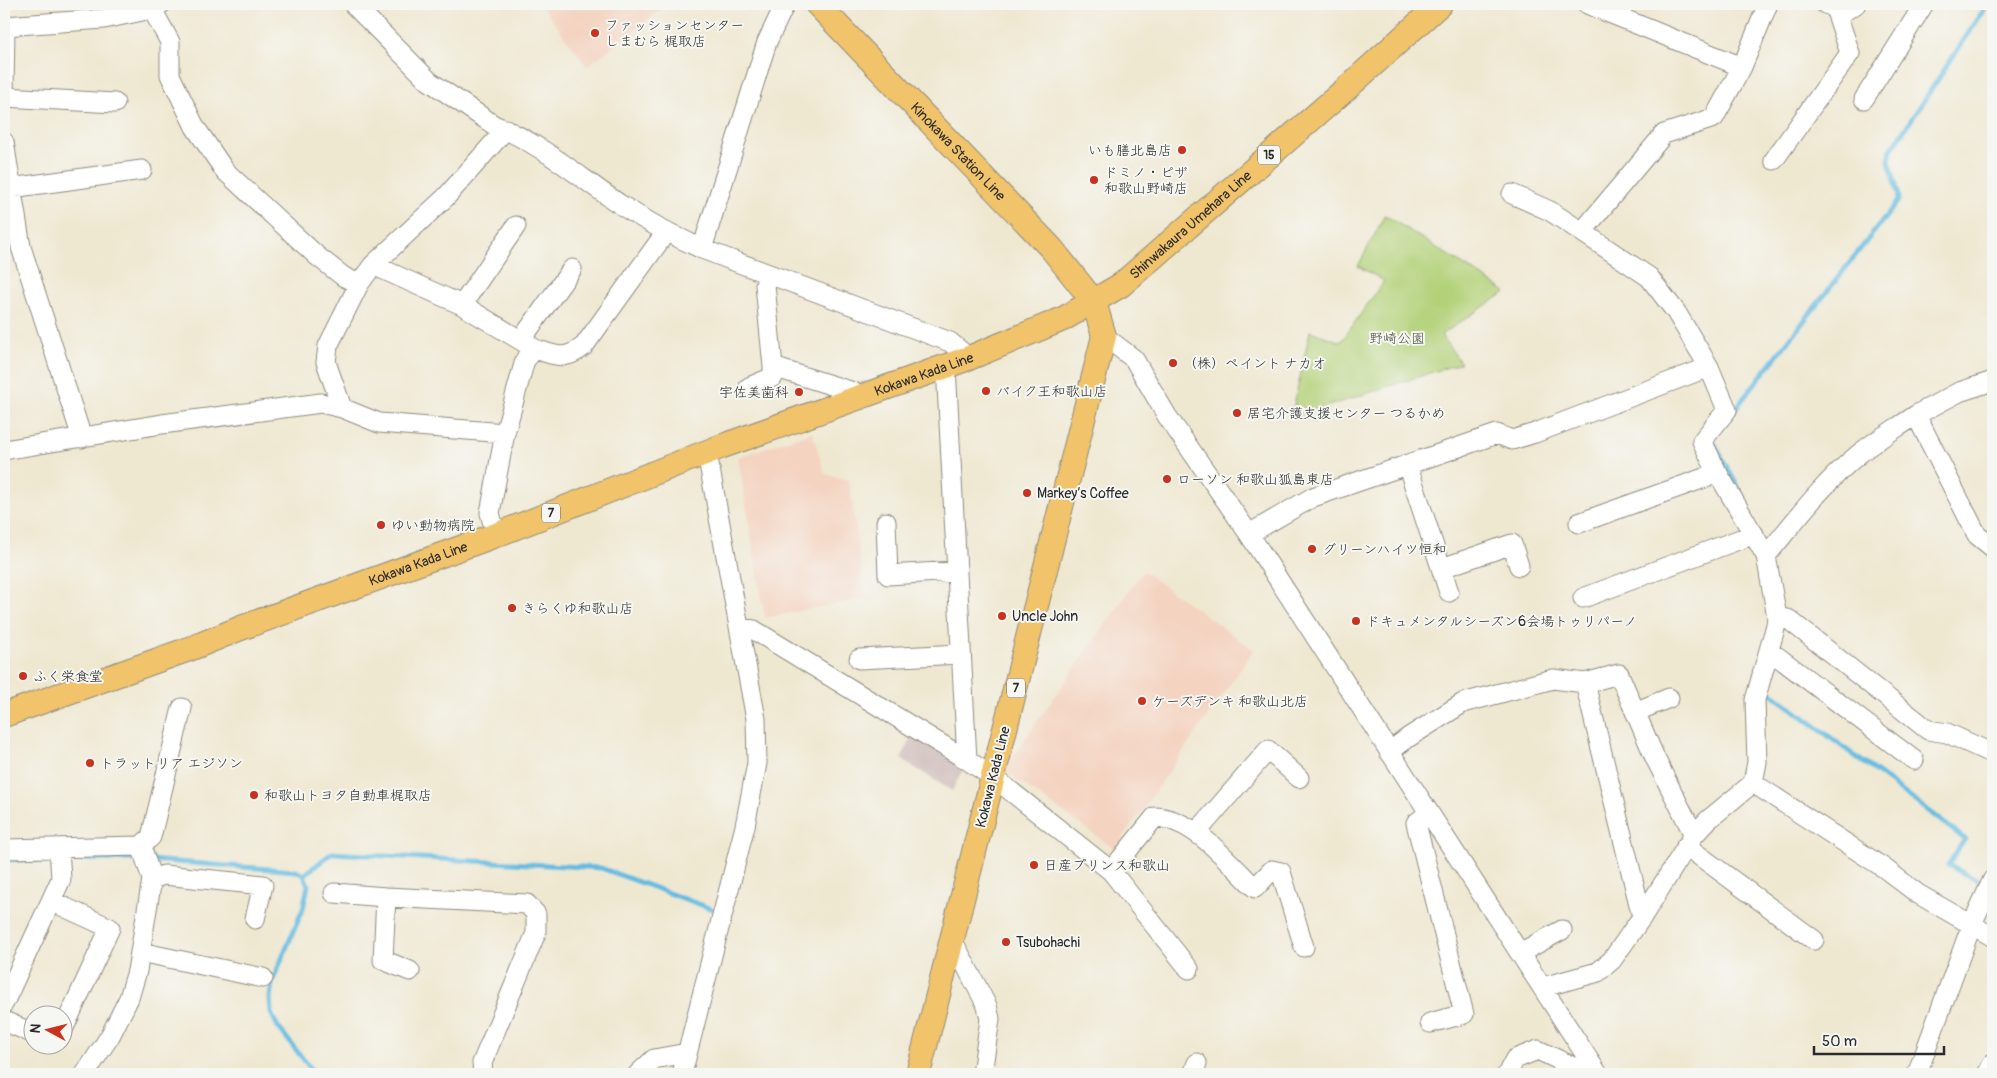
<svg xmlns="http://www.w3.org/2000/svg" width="1997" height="1078" font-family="Pangolin,'Klee One',sans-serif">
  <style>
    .built { fill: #f4d3c0 }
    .industrial { fill: #d0c0bc }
    .green { fill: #b3d179; stroke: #6f7e52 }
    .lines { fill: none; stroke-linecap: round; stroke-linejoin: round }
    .stream { stroke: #64bbe1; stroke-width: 5 }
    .minor-casing { stroke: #8d8a7e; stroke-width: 21 }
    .major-casing { stroke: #8d8a7e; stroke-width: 26 }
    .minor { stroke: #fff; stroke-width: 19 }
    .major { stroke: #f1c36a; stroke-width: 24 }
    .poi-dot { fill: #c8321e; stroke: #f6f6f2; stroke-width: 2 }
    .labels { text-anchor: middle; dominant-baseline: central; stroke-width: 4; stroke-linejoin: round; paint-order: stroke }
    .shield { fill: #f6f6f2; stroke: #686867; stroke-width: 1 }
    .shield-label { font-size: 12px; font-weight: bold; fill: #2b2b2b }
    .poi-label { font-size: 14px; fill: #2b2b2b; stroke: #f6f6f2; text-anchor: start }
    .street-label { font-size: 14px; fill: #2b2b2b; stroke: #f6f6f2 }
    .park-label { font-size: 14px; fill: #4d543e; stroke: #f6f6f2 }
  </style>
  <rect width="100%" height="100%" fill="#f6f6f2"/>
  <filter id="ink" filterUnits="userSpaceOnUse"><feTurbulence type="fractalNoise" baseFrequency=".02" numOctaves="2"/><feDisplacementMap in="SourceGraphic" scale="10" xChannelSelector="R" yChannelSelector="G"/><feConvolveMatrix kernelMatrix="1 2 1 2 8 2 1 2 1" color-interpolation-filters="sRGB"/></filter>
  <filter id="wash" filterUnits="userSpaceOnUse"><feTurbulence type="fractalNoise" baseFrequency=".0096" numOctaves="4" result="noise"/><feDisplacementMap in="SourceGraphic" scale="20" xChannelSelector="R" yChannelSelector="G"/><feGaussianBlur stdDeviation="1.12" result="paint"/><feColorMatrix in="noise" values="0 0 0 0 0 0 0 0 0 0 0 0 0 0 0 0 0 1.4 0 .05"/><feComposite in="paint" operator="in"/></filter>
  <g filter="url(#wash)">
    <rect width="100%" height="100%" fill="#efe8d1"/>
    <path class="built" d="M540 4H669L587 66Z
      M812 432 825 474 849 480 865 598 765 618 738 457Z
      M1143 571 1254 650 1115 849 1003 770Z"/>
    <path class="industrial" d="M913 736 964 767 952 791 901 759Z"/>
    <path class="green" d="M1385 215 1506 292 1441 335 1461 363 1291 418 1310 331 1341 342 1384 281 1358 266Z"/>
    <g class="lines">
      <path class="stream" d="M1732 413 1898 201 1899 196 1889 161 1891 150 1988 4
        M1713 438 1712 439 1746 503
        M1765 686V688L1965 839 1948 865 1986 885
        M4 859 18 860 142 859
        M150 860 296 871 304 875 308 885 303 909 272 982 270 998 271 1013 278 1027 315 1074
        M304 875 332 853 601 868 712 909"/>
    </g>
  </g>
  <g filter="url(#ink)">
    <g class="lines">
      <g class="minor-casing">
        <path id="minor" d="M353 4 429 81 494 125C541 143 580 178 621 205 647 222 674 236 702 249L950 342 969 358
          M1587 4 1742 67 1768 4
          M1825 4 1846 10 1856 4
          M152 9 170 42V75L195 127 225 171 317 256 344 277 359 284
          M4 26 104 19 152 9 161 4
          M4 93 5 26
          M4 97 115 103
          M1864 99 1924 4
          M4 142 21 247 82 438
          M1774 160 1850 53 1835 8
          M11 188 142 170
          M1512 194 1550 211 1582 232 1664 134 1714 118 1742 67
          M702 249 767 42 785 4
          M373 265 462 305 535 349
          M769 275 765 285 773 367 863 395
          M462 305 516 226
          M1104 336 1134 359 1167 416 1249 534 1598 1074
          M521 340 572 269
          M946 366 967 760 993 777 1111 871 1189 969
          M1709 367 1727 410 1702 441 1716 470 1766 556 1777 617 1776 625 1755 700 1757 762 1753 783 1884 868 1918 894 1993 937
          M749 387 773 377V367
          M342 408 326 362 328 346 359 284 373 265 446 197 506 129
          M1916 415 1959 392 1993 381
          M4 450 162 424 321 403 342 408 379 423 505 433
          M1407 464 1449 592
          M886 522 888 575 956 571
          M1579 523 1718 473
          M1249 534 1313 497 1497 434 1512 440 1535 433 1709 367 1676 312 1649 277 1582 232
          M496 535 490 513 505 433 525 360 535 349C556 355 564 362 584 346L666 232
          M1766 556C1795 521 1823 483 1859 454 1876 440 1897 428 1916 415L1977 535 1993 548
          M1442 568 1512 544 1519 566
          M1583 598 1754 534
          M1777 617 1788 619 1928 730 1947 733 1993 754
          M740 628 754 630 967 760
          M1769 654 1778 657 1914 760
          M859 659 961 654
          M1585 683 1619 674 1655 758 1694 835
          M1635 712 1669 698
          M1389 752 1409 737 1463 703 1553 679 1585 683 1642 917 1612 960 1598 972 1543 987
          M1429 813 1416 823 1464 1014 1430 1023
          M1197 832 1268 750 1299 778
          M1686 846 1814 940
          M4 849 141 846 151 837 182 708
          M1111 871 1155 817C1195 819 1228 862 1255 888L1272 870 1281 872 1304 947
          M152 879 164 875 263 885 255 919
          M334 893 386 897
          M51 901 110 928 62 1032
          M1642 917 1694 835 1708 820 1753 783
          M953 941 987 1006 990 1019 982 1074
          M140 952 263 978
          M1520 953 1562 930
          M410 971 383 960 386 897 527 904 536 914V933L482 1063 483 1074
          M4 1003 61 879 59 848
          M4 1021 32 1033
          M85 1074 110 1036 129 998 137 971 152 879 141 846
          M638 1074 654 1059 687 1053
          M682 1074 745 826 757 763 756 719 707 453
          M1193 1074 1197 1063
          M1507 1074 1515 1059 1538 1050 1588 1074
          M1917 1074 1972 924 1993 879
          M1987 1074 1993 1063"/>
      </g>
      <g class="major-casing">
        <g id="major">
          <path id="s1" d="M817 4 1052 249 1094 302 1104 336 918 1074"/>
          <path id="s2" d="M4 715 192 648 241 628 496 535 720 447 969 358 1063 319 1121 285 1347 88 1440 4"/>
        </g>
      </g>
      <use href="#minor" class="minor"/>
      <use href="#major" class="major"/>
    </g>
  </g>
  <g class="poi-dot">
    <circle cx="595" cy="33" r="5"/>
    <circle cx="1182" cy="150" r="5"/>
    <circle cx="1094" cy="180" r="5"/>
    <circle cx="1173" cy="363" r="5"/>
    <circle cx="986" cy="391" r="5"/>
    <circle cx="799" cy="392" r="5"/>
    <circle cx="1237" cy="413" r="5"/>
    <circle cx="1167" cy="479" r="5"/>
    <circle cx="1027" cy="493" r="5"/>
    <circle cx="381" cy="525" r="5"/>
    <circle cx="1312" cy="549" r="5"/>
    <circle cx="512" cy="608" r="5"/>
    <circle cx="1002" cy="616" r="5"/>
    <circle cx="1356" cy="621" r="5"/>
    <circle cx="23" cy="676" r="5"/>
    <circle cx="1142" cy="701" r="5"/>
    <circle cx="90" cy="763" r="5"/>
    <circle cx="254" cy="795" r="5"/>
    <circle cx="1034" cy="865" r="5"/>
    <circle cx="1006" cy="942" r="5"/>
  </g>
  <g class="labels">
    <g class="shield">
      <rect x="1258" y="145.5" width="22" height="19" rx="4"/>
      <rect x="542" y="503.5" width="18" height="19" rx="4"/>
      <rect x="1007" y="678.5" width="18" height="19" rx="4"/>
    </g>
    <g class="shield-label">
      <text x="1269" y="155">15</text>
      <text x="551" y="513">7</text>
      <text x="1016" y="688">7</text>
    </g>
    <g class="poi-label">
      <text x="605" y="25">ファッションセンター<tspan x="605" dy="16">しまむら 梶取店</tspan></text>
      <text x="1172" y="150" text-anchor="end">いも膳北島店</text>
      <text x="1104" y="172">ドミノ・ピザ<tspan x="1104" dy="16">和歌山野崎店</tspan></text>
      <text x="1183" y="363">（株）ペイント ナカオ</text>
      <text x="996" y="391">バイク王和歌山店</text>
      <text x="789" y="392" text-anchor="end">宇佐美歯科</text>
      <text x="1247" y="413">居宅介護支援センター つるかめ</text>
      <text x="1177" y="479">ローソン 和歌山狐島東店</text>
      <text x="1037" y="493">Markey’s Coffee</text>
      <text x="391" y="525">ゆい動物病院</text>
      <text x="1322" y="549">グリーンハイツ恒和</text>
      <text x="522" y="608">きらくゆ和歌山店</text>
      <text x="1012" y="616">Uncle John</text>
      <text x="1366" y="621">ドキュメンタルシーズン6会場トゥリパーノ</text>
      <text x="33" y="676">ふく栄食堂</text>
      <text x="1152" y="701">ケーズデンキ 和歌山北店</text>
      <text x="100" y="763">トラットリア エジソン</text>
      <text x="264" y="795">和歌山トヨタ自動車梶取店</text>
      <text x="1044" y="865">日産プリンス和歌山</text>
      <text x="1016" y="942">Tsubohachi</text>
    </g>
    <g class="street-label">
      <text stroke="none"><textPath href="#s1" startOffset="204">Kinokawa Station Line</textPath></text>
      <text stroke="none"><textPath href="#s2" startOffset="1290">Shinwakaura Umehara Line</textPath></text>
      <text stroke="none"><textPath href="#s2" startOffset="981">Kokawa Kada Line</textPath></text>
      <text stroke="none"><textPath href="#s2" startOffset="441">Kokawa Kada Line</textPath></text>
      <text transform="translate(993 777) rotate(-76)">Kokawa Kada Line</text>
    </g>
    <g class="park-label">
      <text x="1397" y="338">野崎公園</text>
    </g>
  </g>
  <rect width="1997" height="1078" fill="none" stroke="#f6f6f2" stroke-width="20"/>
  <g transform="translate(48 1030) rotate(277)"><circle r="24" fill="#f6f6f2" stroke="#a5a5a2"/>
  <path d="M0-4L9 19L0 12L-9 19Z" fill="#c8321e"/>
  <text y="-8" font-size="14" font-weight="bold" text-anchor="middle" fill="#2b2b2b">N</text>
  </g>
  <path d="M1814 1046v8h130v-8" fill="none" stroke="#2b2b2b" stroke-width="2.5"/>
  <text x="1822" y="1046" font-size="15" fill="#2b2b2b" stroke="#f6f6f2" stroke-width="4" paint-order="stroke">50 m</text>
</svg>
